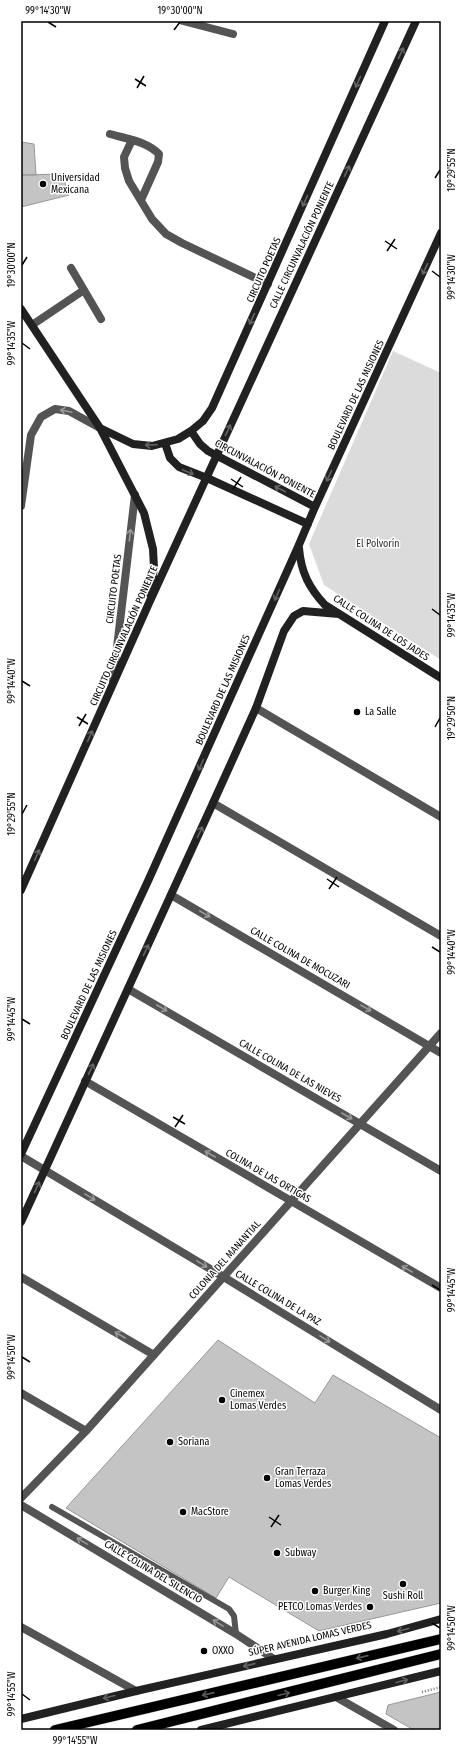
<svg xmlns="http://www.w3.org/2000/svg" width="462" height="1751" font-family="'Fira Sans Condensed',sans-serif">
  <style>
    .green { fill: #dbdbdb }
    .building { fill: #c4c4c4; stroke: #989898 }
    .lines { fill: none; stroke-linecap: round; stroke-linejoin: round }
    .primary-casing { stroke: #dbdbdb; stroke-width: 11 }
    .path { stroke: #767676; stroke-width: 2.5; stroke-dasharray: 1 2; stroke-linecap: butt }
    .lane { stroke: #545454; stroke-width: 6 }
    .street { stroke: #545454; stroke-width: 8 }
    .secondary { stroke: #212121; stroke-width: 8 }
    .primary { stroke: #000; stroke-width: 10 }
    .oneway { stroke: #646464 }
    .oneway2 { stroke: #989898 }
    .oneway3 { stroke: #595959 }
    .ticks { fill: none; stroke: #000; stroke-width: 1.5 }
    .poi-dot { fill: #000; stroke: #fff; stroke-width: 1.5 }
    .labels { text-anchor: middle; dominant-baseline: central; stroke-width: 3; stroke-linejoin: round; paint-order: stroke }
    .poi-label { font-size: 10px; fill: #000; stroke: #fff; text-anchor: start }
    .street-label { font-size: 10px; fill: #000; stroke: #fff }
    .park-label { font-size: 10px; fill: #323232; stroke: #fff }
    .neatline { fill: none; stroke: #000; stroke-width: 1.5 }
    .ticks-label { font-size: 10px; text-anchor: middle; fill: #000 }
  </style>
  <rect width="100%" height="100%" fill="#fff"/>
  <path class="green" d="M393 351 441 373V660L324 585 309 544Z"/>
  <path class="building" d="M21 142 34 144 36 175H21Z
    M62 174 69 195 21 207V175Z
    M218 1340 315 1403 333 1375 441 1438V1603L319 1631 229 1577 216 1598 66 1508Z
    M441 1692V1730H414L386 1714 388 1705Z"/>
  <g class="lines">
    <g class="primary-casing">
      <path id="primary" d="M55 1730 441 1639
        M137 1730 441 1654"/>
    </g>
    <path class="path" d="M422 1692 441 1687"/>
    <path class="lane" d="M52 1507 229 1609 234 1616 236 1634"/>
    <path class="street" d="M183 21 233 34
      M110 134C127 139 146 141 159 154L158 162 141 200
      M132 140 124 157 125 168 129 181 152 219 166 234 182 243 268 284
      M71 268 101 319
      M32 325 84 290
      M21 506 31 435 41 417 55 409 69 411 100 428
      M113 681 135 495
      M256 708 441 817
      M213 803 441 936
      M171 895 441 1053
      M128 989 441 1171
      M85 1081 441 1288
      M21 1156 222 1276 441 1410
      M21 1277 154 1355
      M21 1393 86 1431
      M21 1498 86 1431 441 1033
      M21 1505 236 1634 274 1659
      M21 1627 136 1691
      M336 1697 394 1730"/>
    <path class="secondary" d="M21 309 100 428 144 513 153 549 154 568 150 594
      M100 428 133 444 152 446 178 439 191 431 203 421 212 408 385 21
      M191 431 200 444 208 451 315 507
      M165 443 170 458 179 467 207 478 308 524
      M299 548C301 572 309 588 325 605L441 678
      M21 890 149 603 416 21
      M21 1154 148 881 298 547 315 507 441 233
      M21 1222 213 803 256 708 284 631 294 616 303 611 339 614
      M21 1719 136 1691 387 1634 441 1619
      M201 1730 441 1671"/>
    <use href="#primary" class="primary"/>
  </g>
  <defs><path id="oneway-shaft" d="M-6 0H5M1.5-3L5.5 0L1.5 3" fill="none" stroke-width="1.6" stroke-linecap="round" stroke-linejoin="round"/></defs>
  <g class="oneway">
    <use href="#oneway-shaft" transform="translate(401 53) rotate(-65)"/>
    <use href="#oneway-shaft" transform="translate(358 82) rotate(114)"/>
    <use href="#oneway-shaft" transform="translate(347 171) rotate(-65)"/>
    <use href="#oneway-shaft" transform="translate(305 201) rotate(114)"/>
    <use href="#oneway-shaft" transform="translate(425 269) rotate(115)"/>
    <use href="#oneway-shaft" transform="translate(252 319) rotate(114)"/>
    <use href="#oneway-shaft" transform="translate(228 430) rotate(-65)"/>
    <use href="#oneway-shaft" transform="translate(151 445) rotate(178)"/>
    <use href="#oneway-shaft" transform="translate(188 472) rotate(23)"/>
    <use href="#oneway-shaft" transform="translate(329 476) rotate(115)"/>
    <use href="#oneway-shaft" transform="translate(280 489) rotate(-152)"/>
    <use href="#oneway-shaft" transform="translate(277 595) rotate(114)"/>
    <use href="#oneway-shaft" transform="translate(90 736) rotate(-66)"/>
    <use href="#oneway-shaft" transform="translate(201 765) rotate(114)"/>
    <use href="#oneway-shaft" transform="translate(200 832) rotate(-65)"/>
    <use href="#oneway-shaft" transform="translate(37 855) rotate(-66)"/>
    <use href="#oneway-shaft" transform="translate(146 950) rotate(-65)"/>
    <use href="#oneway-shaft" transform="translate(91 1069) rotate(-65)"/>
    <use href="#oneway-shaft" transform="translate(37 1187) rotate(-66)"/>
    <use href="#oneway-shaft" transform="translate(403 1630) rotate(165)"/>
    <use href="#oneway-shaft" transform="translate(249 1665) rotate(167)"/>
    <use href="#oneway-shaft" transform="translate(402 1681) rotate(-14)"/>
    <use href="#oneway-shaft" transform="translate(109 1697) rotate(166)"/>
  </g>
  <g class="oneway2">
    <use href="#oneway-shaft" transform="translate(66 411) rotate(-168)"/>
    <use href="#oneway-shaft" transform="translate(130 535) rotate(-83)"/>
    <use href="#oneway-shaft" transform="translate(205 914) rotate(30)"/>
    <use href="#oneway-shaft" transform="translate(162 1008) rotate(30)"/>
    <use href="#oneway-shaft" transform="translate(366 1008) rotate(30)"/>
    <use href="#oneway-shaft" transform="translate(347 1116) rotate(30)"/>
    <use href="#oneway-shaft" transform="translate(210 1154) rotate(-150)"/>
    <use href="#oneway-shaft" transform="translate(90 1197) rotate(31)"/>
    <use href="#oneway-shaft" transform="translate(202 1264) rotate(31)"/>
    <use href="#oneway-shaft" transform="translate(407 1269) rotate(-150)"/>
    <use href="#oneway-shaft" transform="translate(120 1335) rotate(-150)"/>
    <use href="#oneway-shaft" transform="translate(325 1339) rotate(31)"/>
    <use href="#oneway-shaft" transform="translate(82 1541) rotate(-149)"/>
    <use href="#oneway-shaft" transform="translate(218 1623) rotate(-149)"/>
  </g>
  <g class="oneway3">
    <use href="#oneway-shaft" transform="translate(362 1657) rotate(167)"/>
    <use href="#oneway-shaft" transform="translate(208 1694) rotate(167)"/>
    <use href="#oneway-shaft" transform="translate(284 1694) rotate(-14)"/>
  </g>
  <path class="ticks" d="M48 22 56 27M174 30 180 22M135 79 146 86M137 88 144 76M435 178 440 170M385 241 397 249M387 251 395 239M22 265 27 257M432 271 440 277M22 343 30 349M231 479 243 487M233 489 241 477M432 609 440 615M22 681 30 686M77 717 88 724M79 726 86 714M435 727 440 718M22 814 27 805M327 879 339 887M329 889 337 877M432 947 440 952M22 1019 30 1024M173 1117 185 1124M175 1127 183 1115M432 1285 440 1290M22 1357 30 1362M269 1517 281 1525M271 1527 279 1515M432 1623 440 1628M22 1694 30 1700M67 1724 75 1729"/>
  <g class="poi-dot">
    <circle cx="43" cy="184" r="4"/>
    <circle cx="357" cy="712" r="4"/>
    <circle cx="222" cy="1400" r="4"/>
    <circle cx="170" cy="1442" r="4"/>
    <circle cx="267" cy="1478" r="4"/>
    <circle cx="183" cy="1512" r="4"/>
    <circle cx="277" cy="1553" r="4"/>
    <circle cx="403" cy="1584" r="4"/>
    <circle cx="315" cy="1591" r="4"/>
    <circle cx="370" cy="1607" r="4"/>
    <circle cx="204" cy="1651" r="4"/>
  </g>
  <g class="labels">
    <g class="poi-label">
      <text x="51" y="178">Universidad<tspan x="51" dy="12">Mexicana</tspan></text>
      <text x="365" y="712">La Salle</text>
      <text x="230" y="1394">Cinemex<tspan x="230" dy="12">Lomas Verdes</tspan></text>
      <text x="178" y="1442">Soriana</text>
      <text x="275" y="1472">Gran Terraza<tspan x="275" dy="12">Lomas Verdes</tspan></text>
      <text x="191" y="1512">MacStore</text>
      <text x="285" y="1553">Subway</text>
      <text x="323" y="1591">Burger King</text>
      <text x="403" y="1596" text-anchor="middle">Sushi Roll</text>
      <text x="362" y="1607" text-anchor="end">PETCO Lomas Verdes</text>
      <text x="212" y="1651">OXXO</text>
    </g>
    <g class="street-label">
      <text transform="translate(302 245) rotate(-65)">CALLE CIRCUNVALACIÓN PONIENTE</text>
      <text transform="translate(264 270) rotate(-66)">CIRCUITO POETAS</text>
      <text transform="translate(356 395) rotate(-65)">BOULEVARD DE LAS MISIONES</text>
      <text transform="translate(265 469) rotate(28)">CIRCUNVALACIÓN PONIENTE</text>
      <text transform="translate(114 589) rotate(-83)">CIRCUITO POETAS</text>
      <text transform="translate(381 628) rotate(33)">CALLE COLINA DE LOS JADES</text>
      <text transform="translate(124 636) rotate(-66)">CIRCUITO CIRCUNVALACIÓN PONIENTE</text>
      <text transform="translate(223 690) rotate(-66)">BOULEVARD DE LAS MISIONES</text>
      <text transform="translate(300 958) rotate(30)">CALLE COLINA DE MOCUZARI</text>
      <text transform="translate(89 985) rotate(-65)">BOULEVARD DE LAS MISIONES</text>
      <text transform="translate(290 1071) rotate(30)">CALLE COLINA DE LAS NIEVES</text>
      <text transform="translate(268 1176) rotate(30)">COLINA DE LAS ORTIGAS</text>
      <text transform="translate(225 1260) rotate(-48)">COLONIA DEL MANANTIAL</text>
      <text transform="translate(278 1298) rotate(31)">CALLE COLINA DE LA PAZ</text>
      <text transform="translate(153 1572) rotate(31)">CALLE COLINA DEL SILENCIO</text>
      <text transform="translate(310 1639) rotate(-13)">SÚPER AVENIDA LOMAS VERDES</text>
    </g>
    <g class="park-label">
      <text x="378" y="544">El Polvorín</text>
    </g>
  </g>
  <rect width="462" height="1751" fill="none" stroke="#ffffff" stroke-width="44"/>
  <rect x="22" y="22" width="418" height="1707" class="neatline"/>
  <g class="ticks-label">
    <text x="48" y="14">99°14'30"W</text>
    <text x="180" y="14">19°30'00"N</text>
    <text transform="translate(451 170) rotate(-90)" y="4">19°29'55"N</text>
    <text transform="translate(11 265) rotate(-90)" y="4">19°30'00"N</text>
    <text transform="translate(451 277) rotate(-90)" y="4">99°14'30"W</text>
    <text transform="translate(11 343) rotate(-90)" y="4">99°14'35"W</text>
    <text transform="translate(451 615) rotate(-90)" y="4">99°14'35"W</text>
    <text transform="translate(11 681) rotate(-90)" y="4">99°14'40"W</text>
    <text transform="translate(451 718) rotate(-90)" y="4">19°29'50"N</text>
    <text transform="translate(11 814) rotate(-90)" y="4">19°29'55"N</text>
    <text transform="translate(451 952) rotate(-90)" y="4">99°14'40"W</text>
    <text transform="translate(11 1019) rotate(-90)" y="4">99°14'45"W</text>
    <text transform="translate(451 1290) rotate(-90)" y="4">99°14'45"W</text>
    <text transform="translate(11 1357) rotate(-90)" y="4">99°14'50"W</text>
    <text transform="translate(451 1628) rotate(-90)" y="4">99°14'50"W</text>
    <text transform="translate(11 1694) rotate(-90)" y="4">99°14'55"W</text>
    <text x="75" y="1744">99°14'55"W</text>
  </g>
</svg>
